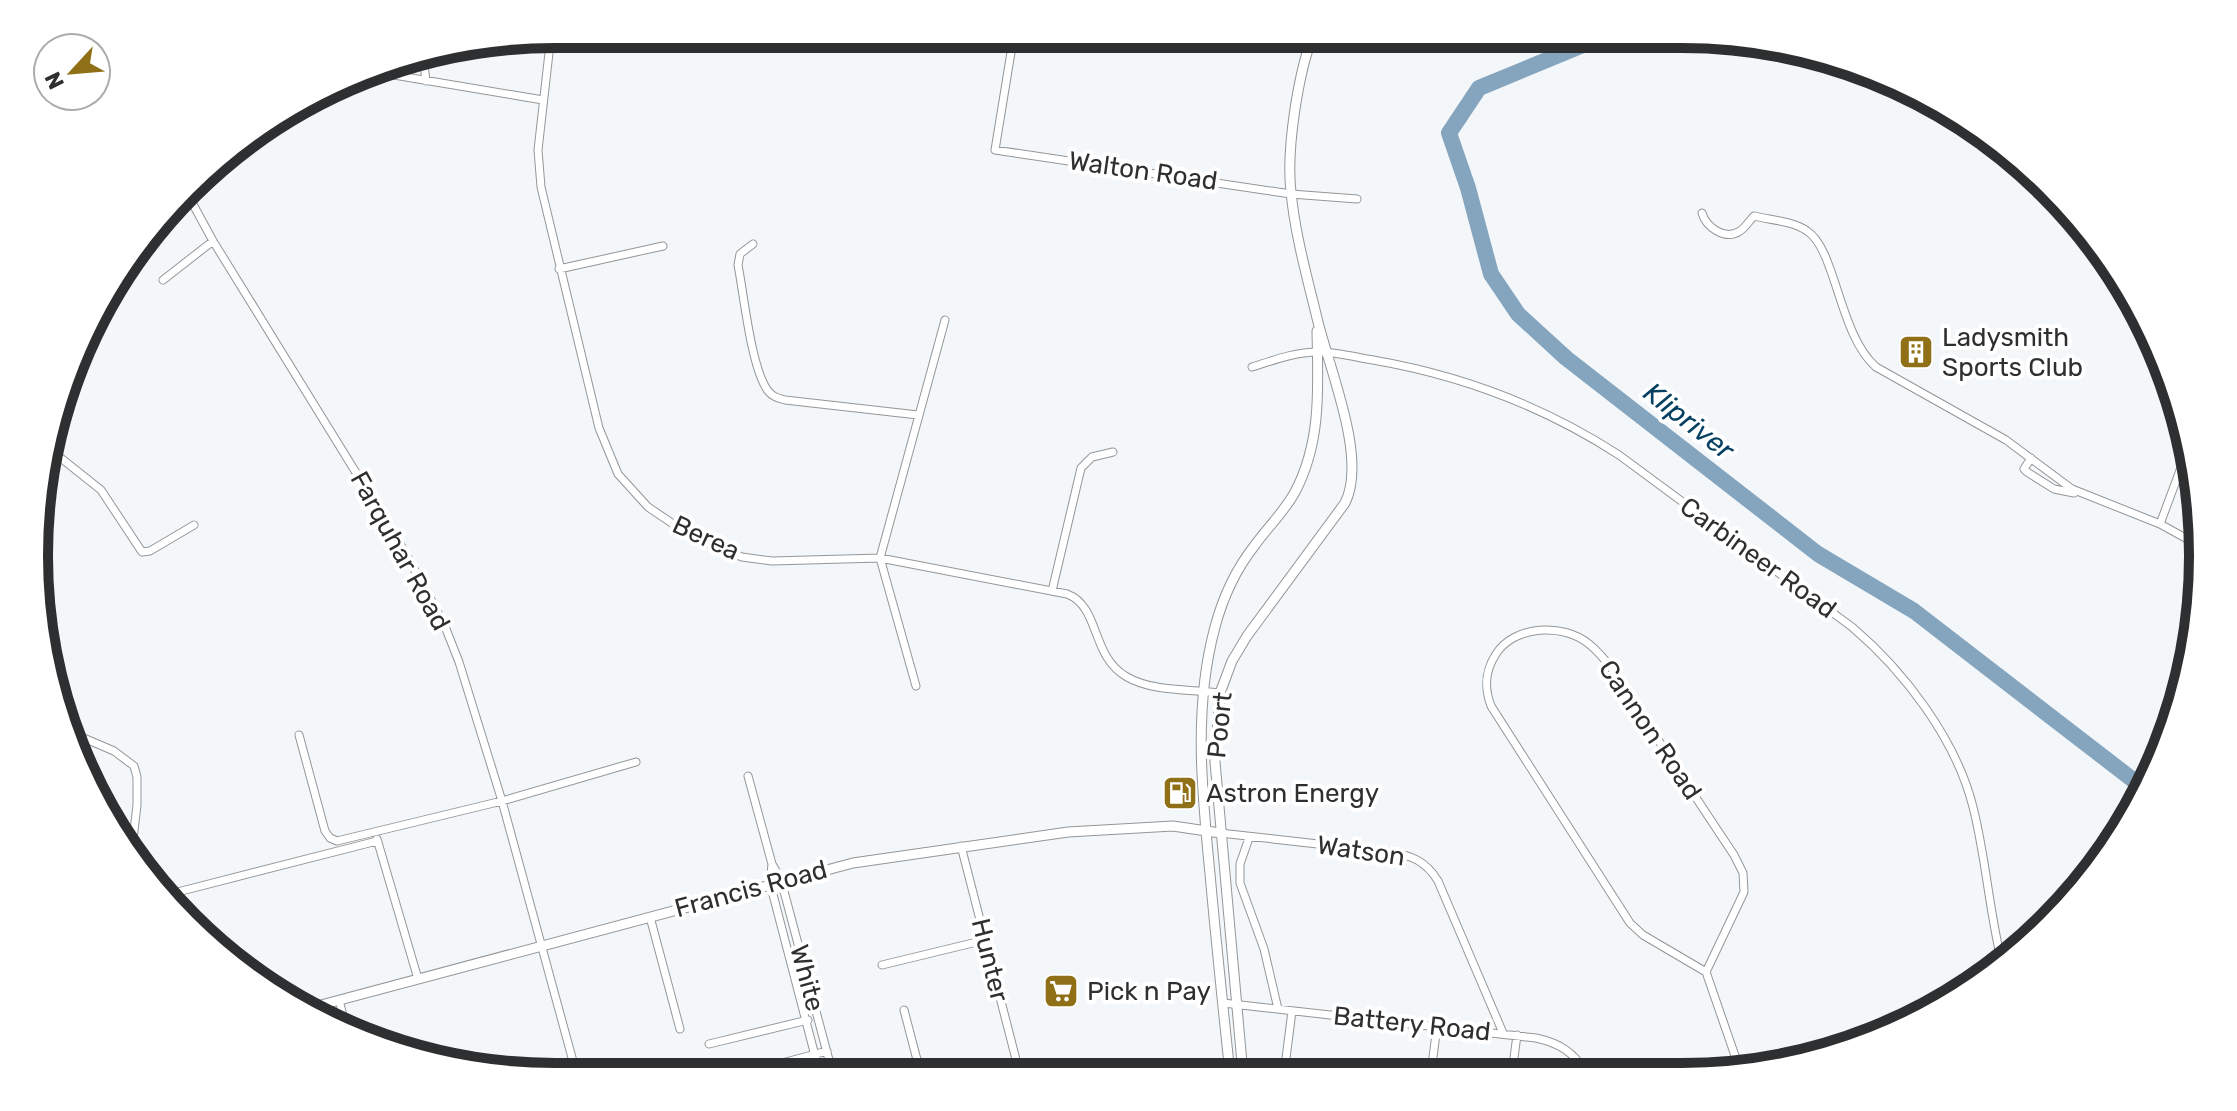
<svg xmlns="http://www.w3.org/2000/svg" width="2237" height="1111" font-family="Rubik,sans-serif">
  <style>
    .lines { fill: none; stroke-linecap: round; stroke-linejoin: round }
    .river { stroke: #85a5be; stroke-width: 16 }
    .minor-casing { stroke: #939698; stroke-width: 9 }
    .tertiary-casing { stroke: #939698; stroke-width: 11 }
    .minor { stroke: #fff; stroke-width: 7 }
    .tertiary { stroke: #fff; stroke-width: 9 }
    .labels { text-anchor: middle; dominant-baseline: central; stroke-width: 8; stroke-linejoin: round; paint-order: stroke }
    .street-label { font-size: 26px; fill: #2e2f30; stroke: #fff }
    .poi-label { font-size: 26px; fill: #2e2f30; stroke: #fff; text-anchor: start }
    .water-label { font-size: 28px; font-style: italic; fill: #054062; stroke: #fff }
    .rim { fill: none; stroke: #2e2f30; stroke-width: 10 }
  </style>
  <rect width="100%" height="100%" fill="#f4f7fa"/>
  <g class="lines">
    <path class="river" d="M1607 35 1479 88 1449 133 1468 188 1491 274 1518 314 1566 358 1818 554 1914 611 2146 790
      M1661 35H1715"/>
    <g class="minor-casing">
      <path id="minor" d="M1014 34 995 150 1291 194 1357 199
        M550 44 538 150 541 187 599 428 618 474 648 507 694 538 742 557 772 561 880 558 1067 594C1101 607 1090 656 1127 677 1153 692 1191 689 1220 693
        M423 56 426 81
        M370 71 543 100
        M189 197 213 241 405 552 444 624 459 662 502 801 577 1076
        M1702 213C1706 227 1725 241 1740 231 1745 228 1749 221 1754 216 1770 220 1793 221 1807 231 1836 249 1839 335 1876 367L2006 440 2072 489 2160 524 2200 546
        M753 244 740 254 738 265C744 295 751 368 768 391 773 397 778 398 785 400L918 415
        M559 269 663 246
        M163 280 213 241
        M1252 367C1274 360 1295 352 1318 352 1336 352 1355 357 1373 360 1460 375 1545 407 1619 455L1852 627C1904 671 1956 739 1973 807 1986 858 1989 911 2002 963
        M47 447 101 490 142 552 150 551 194 525
        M2031 458 2024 469 2027 472 2054 489 2074 493
        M2160 524 2189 446
        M1052 591 1081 468 1092 457 1113 452
        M916 686 880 558 945 320
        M72 733 114 751 134 766 137 777V805L132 848
        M299 735 325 831 330 838 337 841 502 801 636 762
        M748 776 772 864 781 880 833 1075
        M1220 833 1389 852C1411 855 1426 861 1438 881L1503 1033
        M1249 838 1240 864V883L1264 949 1278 1009
        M377 839 418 979
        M961 846 1020 1075
        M772 864 770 883 820 1075
        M166 895 377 841
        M650 917 680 1029
        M882 965 985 940
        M1706 972 1744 892 1743 873 1734 855C1702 807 1671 760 1640 712 1625 690 1610 661 1589 644 1564 623 1514 625 1496 654 1485 671 1484 687 1491 706L1630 923 1643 935 1706 972 1741 1073
        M339 1000 347 1031
        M1223 1003 1536 1038C1559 1043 1574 1052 1586 1073
        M904 1010 921 1075
        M709 1044 808 1020
        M1431 1073 1437 1026
        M1512 1073 1517 1035
        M1284 1074 1292 1011
        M737 1075 827 1051"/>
    </g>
    <g class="tertiary-casing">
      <path id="tertiary" d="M306 1009 853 863 1068 832 1173 826 1220 833
        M1230 1074C1223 1007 1216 941 1210 874 1202 792 1193 708 1215 627 1223 597 1236 569 1255 545 1268 527 1284 512 1295 492 1322 441 1318 386 1317 331
        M1243 1074 1215 762 1220 693 1232 661 1247 636 1345 503C1368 458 1328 366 1317 318 1307 277 1295 234 1291 192 1286 150 1298 74 1313 35"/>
    </g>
    <use href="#minor" class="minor"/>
    <use href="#tertiary" class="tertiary"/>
  </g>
  <defs>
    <g id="building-square" transform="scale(1.8)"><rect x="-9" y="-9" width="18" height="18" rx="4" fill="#907016" stroke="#fff"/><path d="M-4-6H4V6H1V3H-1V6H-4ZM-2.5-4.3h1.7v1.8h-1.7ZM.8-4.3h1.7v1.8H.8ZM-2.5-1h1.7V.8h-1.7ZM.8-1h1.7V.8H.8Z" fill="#fff"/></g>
    <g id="fuel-square" transform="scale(1.8)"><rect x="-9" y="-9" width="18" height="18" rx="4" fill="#907016" stroke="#fff"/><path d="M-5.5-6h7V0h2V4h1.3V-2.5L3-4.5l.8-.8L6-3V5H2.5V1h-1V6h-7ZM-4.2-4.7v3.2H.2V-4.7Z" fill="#fff"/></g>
    <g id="supermarket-square" transform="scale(1.8)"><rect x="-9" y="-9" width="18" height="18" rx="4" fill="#907016" stroke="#fff"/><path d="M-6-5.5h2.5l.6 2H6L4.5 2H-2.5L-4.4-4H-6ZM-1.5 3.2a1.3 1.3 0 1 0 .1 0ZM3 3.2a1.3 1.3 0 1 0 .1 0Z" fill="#fff"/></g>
  </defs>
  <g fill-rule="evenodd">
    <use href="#building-square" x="1916" y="352"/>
    <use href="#fuel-square" x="1180" y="793"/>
    <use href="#supermarket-square" x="1061" y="991"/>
  </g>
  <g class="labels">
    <g class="street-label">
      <text transform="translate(1143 171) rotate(8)">Walton Road</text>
      <text transform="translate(706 538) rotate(25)">Berea</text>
      <text transform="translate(400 551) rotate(61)">Farquhar Road</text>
      <text transform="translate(1758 558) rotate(36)">Carbineer Road</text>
      <text transform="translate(1220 725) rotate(-84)">Poort</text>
      <text transform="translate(1650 730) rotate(56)">Cannon Road</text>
      <text transform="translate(1361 851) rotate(8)">Watson</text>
      <text transform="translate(751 889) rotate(-15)">Francis Road</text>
      <text transform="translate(990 960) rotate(76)">Hunter</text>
      <text transform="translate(807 978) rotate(75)">White</text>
      <text transform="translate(1412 1024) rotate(6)">Battery Road</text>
    </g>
    <g class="poi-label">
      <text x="1942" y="337">Ladysmith<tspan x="1942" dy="30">Sports Club</tspan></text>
      <text x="1206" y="793">Astron Energy</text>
      <text x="1087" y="991">Pick n Pay</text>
    </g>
    <g class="water-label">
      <text transform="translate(1689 421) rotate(38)">Klipriver</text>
    </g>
  </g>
  <path d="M0 0H2237V1111H0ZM555 48H1682A507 507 0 0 1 2189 555V556A507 507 0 0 1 1682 1063H555A507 507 0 0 1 48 556V555A507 507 0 0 1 555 48Z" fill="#fff" fill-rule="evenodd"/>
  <path class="rim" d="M555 48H1682A507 507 0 0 1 2189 555V556A507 507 0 0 1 1682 1063H555A507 507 0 0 1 48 556V555A507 507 0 0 1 555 48Z"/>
  <g transform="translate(72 72) rotate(244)"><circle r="38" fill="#ffffff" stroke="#abacac" stroke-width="2"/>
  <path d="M0-6L14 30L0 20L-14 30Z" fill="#907016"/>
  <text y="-12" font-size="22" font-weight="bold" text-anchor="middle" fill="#2e2f30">N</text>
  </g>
</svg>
